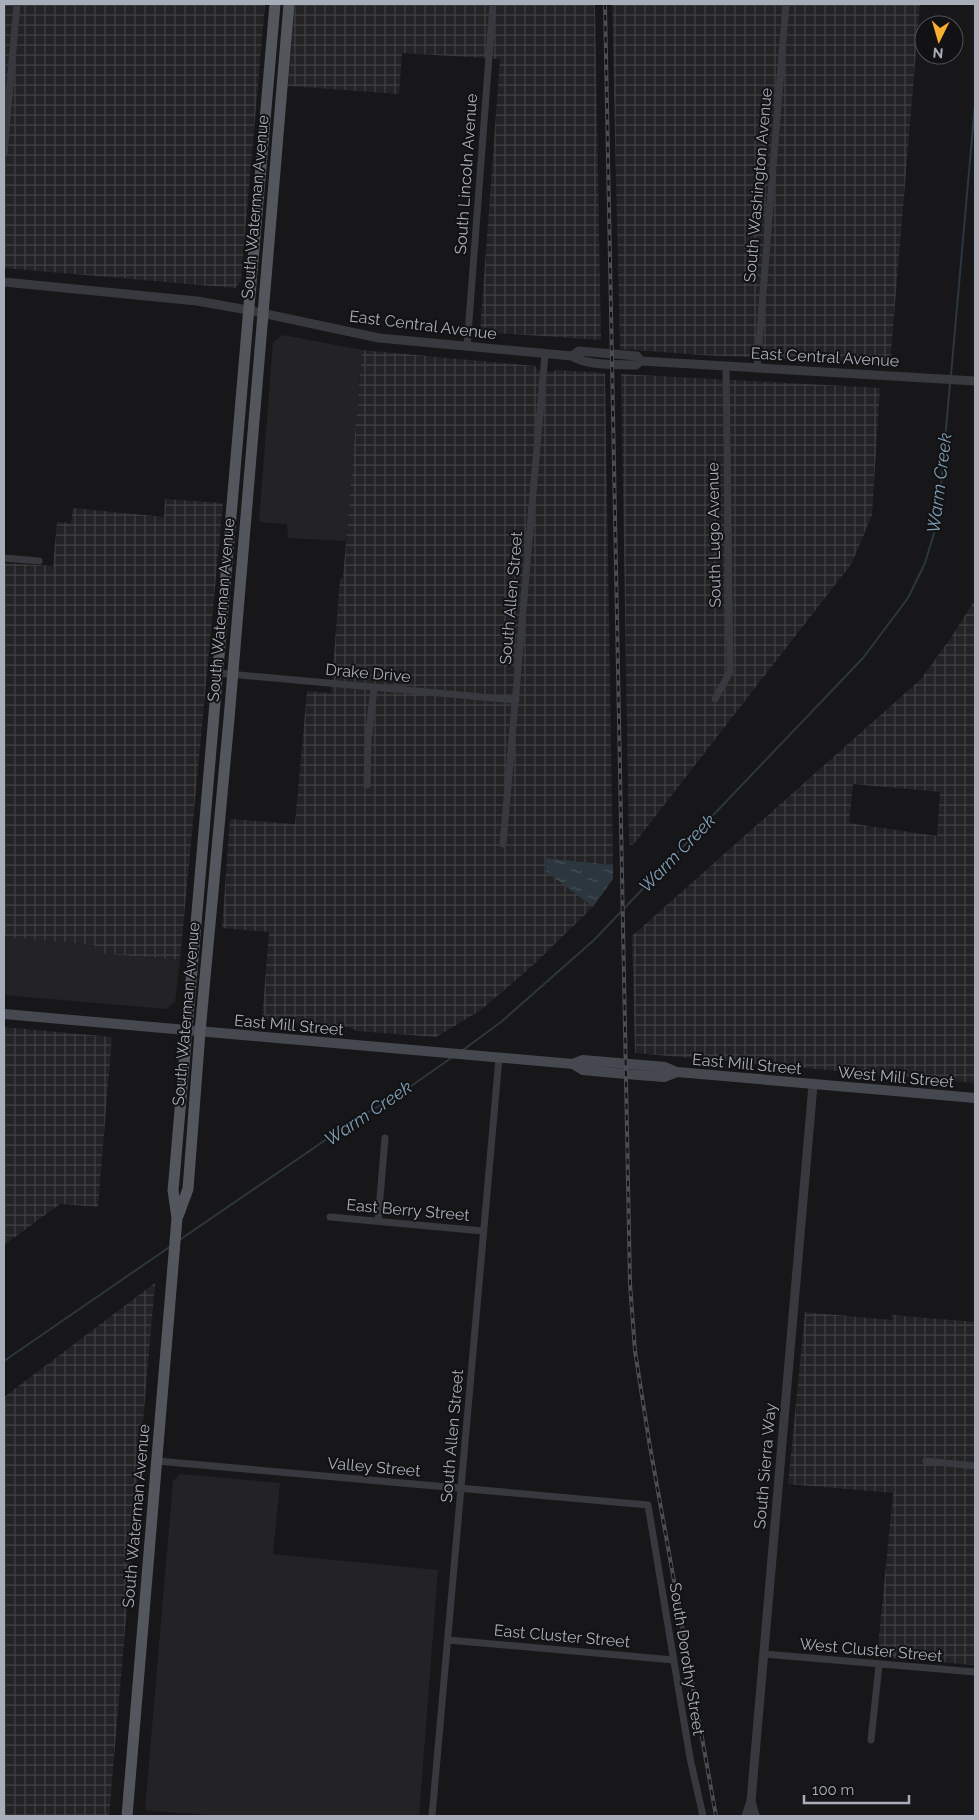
<svg xmlns="http://www.w3.org/2000/svg" width="979" height="1820" font-family="Raleway,sans-serif">
  <style>
    .built { fill: #232326 }
    .industrial { fill: url(#industrial-grid); fill-rule: evenodd }
    .water { fill: url(#water-ripples) }
    .lines { fill: none; stroke-linecap: round; stroke-linejoin: round }
    .stream { stroke: #2c363e; stroke-width: 2 }
    .minor { stroke: #37393e; stroke-width: 7 }
    .tertiary { stroke: #37393e; stroke-width: 9 }
    .secondary { stroke: #45484e; stroke-width: 10 }
    .primary { stroke: #53565d; stroke-width: 11 }
    .rail-casing { stroke: #4a4d53; stroke-width: 4 }
    .rail { stroke: #121214; stroke-width: 2; stroke-dasharray: 5.5; stroke-linecap: butt }
    .labels { text-anchor: middle; dominant-baseline: central; stroke-width: 4; stroke-linejoin: round; paint-order: stroke }
    .street-label { font-size: 16px; fill: #a8aeb9; stroke: #121214 }
    .water-label { font-size: 18px; font-style: italic; fill: #7e9eb6; stroke: #121214 }
  </style>
  <defs>
    <pattern id="industrial-grid" width="8" height="8" patternUnits="userSpaceOnUse" patternTransform="scale(1.25)"><rect width="8" height="8" fill="#232326"/><path d="M0 4h8M4 0v8" fill="none" stroke="#404043"/></pattern>
    <pattern id="water-ripples" width="26" height="14" patternUnits="userSpaceOnUse" patternTransform="scale(1.25)"><rect width="26" height="14" fill="#2c363e"/><path d="M2 4q2-2 4 0t4 0M15 11q2-2 4 0t4 0" fill="none" stroke="#485158"/></pattern>
  </defs>
  <rect width="100%" height="100%" fill="#171719"/>
  <path class="built" d="M283 335 362 350 346 541 288 538 287 524 259 522 273 342Z
    M4 937 95 945 96 953 180 960 175 1002 166 1009 4 995Z
    M180 1474 280 1483 273 1554 438 1570 419 1816H219L145 1810 173 1481Z"/>
  <path class="industrial" d="M4 4H265L241 281 235 288 4 268Z
    M295 4H595L601 340 480 332 500 59 402 53 399 94 288 86Z
    M612 4H920L890 364 702 355 620 349Z
    M362 350 535 366 538 370 553 372 556 370 605 373 613 865 546 858 545 870 593 907 532 966 481 1010 436 1037 357 1031 351 1028 262 1019 269 932 222 928 230 819 295 824 307 691 331 693 340 578H343Z
    M621 374 880 388 872 515 852 563 633 845H629Z
    M165 499 223 503 180 960 96 953 95 945 4 937V563L53 566 57 522 71 523 73 508 164 517Z
    M975 600V1083L635 1053 632 936 921 679 950 639ZM853 784 940 792 937 836 849 823Z
    M4 1027 112 1037 98 1207 60 1204 4 1245Z
    M155 1283 109 1816H4V1397Z
    M805 1312 892 1320V1315L975 1322V1665L877 1657 893 1493 788 1484Z"/>
  <path class="water" d="M546 858 613 865V879L593 907 545 871Z"/>
  <g class="lines">
    <path class="stream" d="M951 375 975 104
      M463 1050 501 1022 594 940 863 658 908 598 925 563 938 520 950 383
      M181 1239 356 1119 397 1096 451 1058
      M4 1361 171 1246"/>
    <path class="minor" d="M4 154 17 4
      M467 347 493 4
      M757 369 786 4
      M4 558 39 561
      M217 673 516 700
      M715 699 730 672 726 367
      M367 785 368 740 374 688
      M503 844 545 354
      M330 1217 483 1231
      M378 1221 385 1138
      M157 1461 648 1505 690 1758 703 1816
      M926 1461 975 1466
      M448 1640 674 1660
      M764 1654 975 1672
      M871 1740 879 1665
      M432 1816 499 1058"/>
    <path class="tertiary" d="M4 282 197 301 248 310 379 338 572 356C587 366 617 364 636 365L641 361
      M572 356 579 351 637 356 641 361 975 381
      M751 1801 755 1816
      M746 1816 751 1801 813 1085"/>
    <path class="secondary" d="M4 1014 573 1064 583 1070 626 1074 664 1077 677 1072
      M573 1064 583 1060 665 1067 677 1072 975 1098"/>
    <path class="primary" d="M178 1216 188 1189 200 1032 229 719 289 4
      M127 1816 177 1218 173 1190 174 1180 275 4"/>
    <g class="rail-casing">
      <path id="rail" d="M605 4 630 1284 635 1351 649 1441 716 1816"/>
    </g>
    <use href="#rail" class="rail"/>
  </g>
  <g class="labels">
    <g class="street-label">
      <text transform="translate(466 174) rotate(-86)">South Lincoln Avenue</text>
      <text transform="translate(758 185) rotate(-85)">South Washington Avenue</text>
      <text transform="translate(255 207) rotate(-85)">South Waterman Avenue</text>
      <text transform="translate(423 325) rotate(7)">East Central Avenue</text>
      <text transform="translate(825 357) rotate(3)">East Central Avenue</text>
      <text transform="translate(714 535) rotate(-91)">South Lugo Avenue</text>
      <text transform="translate(511 598) rotate(-85)">South Allen Street</text>
      <text transform="translate(221 610) rotate(-85)">South Waterman Avenue</text>
      <text transform="translate(368 673) rotate(5)">Drake Drive</text>
      <text transform="translate(186 1014) rotate(-85)">South Waterman Avenue</text>
      <text transform="translate(289 1025) rotate(5)">East Mill Street</text>
      <text transform="translate(747 1064) rotate(5)">East Mill Street</text>
      <text transform="translate(896 1077) rotate(5)">West Mill Street</text>
      <text transform="translate(408 1210) rotate(5)">East Berry Street</text>
      <text transform="translate(452 1436) rotate(-85)">South Allen Street</text>
      <text transform="translate(765 1466) rotate(-85)">South Sierra Way</text>
      <text transform="translate(374 1467) rotate(5)">Valley Street</text>
      <text transform="translate(136 1516) rotate(-85)">South Waterman Avenue</text>
      <text transform="translate(562 1636) rotate(5)">East Cluster Street</text>
      <text transform="translate(871 1650) rotate(5)">West Cluster Street</text>
      <text transform="translate(687 1659) rotate(81)">South Dorothy Street</text>
    </g>
    <g class="water-label">
      <text transform="translate(939 483) rotate(-83)">Warm Creek</text>
      <text transform="translate(677 853) rotate(-46)">Warm Creek</text>
      <text transform="translate(368 1113) rotate(-34)">Warm Creek</text>
    </g>
  </g>
  <rect width="979" height="1820" fill="none" stroke="#a8aeb9" stroke-width="10"/>
  <g transform="translate(939 40) rotate(185)"><circle r="24" fill="#121214" stroke="#4e5056"/>
  <path d="M0-4L9 19L0 12L-9 19Z" fill="#faae2e"/>
  <text y="-8" font-size="14" font-weight="bold" text-anchor="middle" fill="#a8aeb9">N</text>
  </g>
  <path d="M804 1795v8h105v-8" fill="none" stroke="#a8aeb9" stroke-width="2.5"/>
  <text x="812" y="1795" font-size="15" fill="#a8aeb9" stroke="#121214" stroke-width="4" paint-order="stroke">100 m</text>
</svg>
